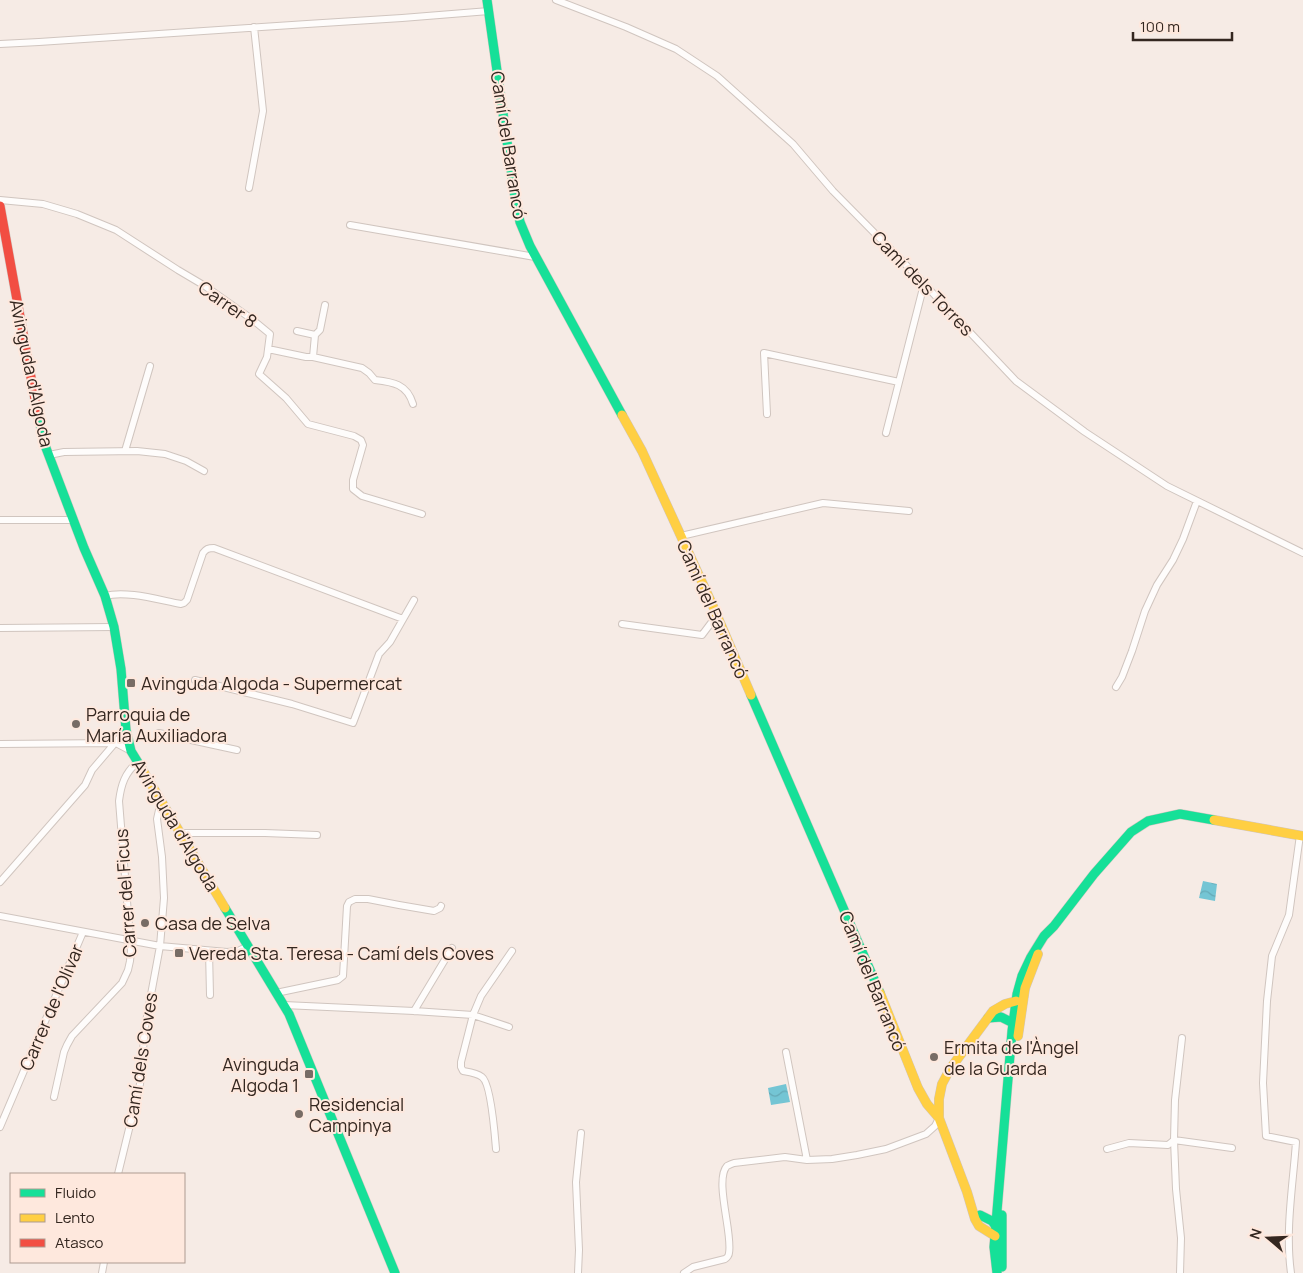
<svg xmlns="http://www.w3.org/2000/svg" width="1303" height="1273" font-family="Manrope,sans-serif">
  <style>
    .water { fill: url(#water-waves) }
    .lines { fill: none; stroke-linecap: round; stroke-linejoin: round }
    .street-casing { stroke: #d0c5bf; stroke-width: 8 }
    .fast-casing { stroke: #d0c5bf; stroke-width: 10 }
    .slow-casing { stroke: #d0c5bf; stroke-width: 10 }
    .jam-casing { stroke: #d0c5bf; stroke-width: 10 }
    .street { stroke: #fefcfb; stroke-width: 6 }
    .fast { stroke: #16e098; stroke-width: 9 }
    .slow { stroke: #ffcf43; stroke-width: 9 }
    .jam { stroke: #f24e42; stroke-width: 9 }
    .poi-dot { fill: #786c65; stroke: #fee8dd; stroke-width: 2 }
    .labels { text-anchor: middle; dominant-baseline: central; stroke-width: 4; stroke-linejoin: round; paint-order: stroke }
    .street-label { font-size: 18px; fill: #342720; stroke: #fee8dd }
    .poi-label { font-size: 18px; fill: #342720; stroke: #fee8dd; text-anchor: start }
  </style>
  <defs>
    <pattern id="water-waves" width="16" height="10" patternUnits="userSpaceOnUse" patternTransform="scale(1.25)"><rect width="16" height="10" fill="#74c5d4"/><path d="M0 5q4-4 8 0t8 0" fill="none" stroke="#65a9b6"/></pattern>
  </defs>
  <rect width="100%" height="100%" fill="#f6ebe5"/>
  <path class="water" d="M1203 881 1217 884 1215 901 1199 898Z
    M786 1084 790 1102 771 1105 768 1088Z"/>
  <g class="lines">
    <g class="street-casing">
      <path id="street" d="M556 0 626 27 676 49 717 76 793 144 833 191 910 269 1016 381 1085 432 1167 486 1303 553
        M0 44 39 42 307 24 402 18 489 11
        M249 188 263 111 254 27
        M0 200 43 204 77 214 116 230 178 270 205 286 253 320 270 334 267 357 259 374 286 398 308 424 354 436 361 440 363 445 353 480V489L362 496 422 514
        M350 225 535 257
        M325 305 320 330 315 335 313 357 362 368 369 373 375 380C393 382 407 384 413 404
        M297 331 315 335
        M268 349 306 357H313
        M767 414 764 353 899 382
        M886 433 924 284
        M125 451 150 366
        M49 455 64 452 137 451 165 454 186 461 204 471
        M0 520H74
        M681 536 823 503 909 511
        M105 596C126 590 159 600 181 604L184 603 187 600 203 553C206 549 208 548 214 548L403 619
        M622 624 702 635 717 615
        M0 628 114 627
        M195 680 292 704 353 723 379 654 390 642 414 600
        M1116 687 1122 677 1132 651 1145 611 1157 585 1173 560 1183 539 1197 501
        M159 733 237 750
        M0 744 116 743 131 751
        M181 833H265L317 835
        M0 882 85 785 92 770 126 730
        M0 916 160 946 227 952 238 951 248 946
        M209 951 210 995
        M276 993 338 980 343 976 347 906 349 902 355 899H368L399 905 434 911 440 908 441 906
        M284 1005 414 1011 473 1015 509 1027
        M414 1011 452 948
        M786 1052 807 1160
        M54 1097 64 1052 67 1045 72 1036 122 983 128 970 130 961 131 951 119 801C121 785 125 772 138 762
        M0 1127 83 932
        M496 1149C495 1137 491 1083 482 1077 477 1073 469 1072 463 1071L461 1067V1062L473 1015 481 996 512 951
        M1107 1149 1129 1143 1168 1145 1174 1140 1175 1100 1182 1038
        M118 1174 140 1084 145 1027 160 946 164 898 162 857 157 819 159 810 163 804
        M102 1273 104 1262
        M578 1273 579 1250 576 1182 581 1133
        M684 1273 693 1267 725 1259C727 1258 729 1255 729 1253 733 1234 714 1180 727 1166 729 1165 731 1164 734 1163L785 1157 807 1160 832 1159 857 1155 886 1149 926 1134 935 1126 939 1118
        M1180 1273 1181 1238 1176 1189 1174 1140 1232 1148
        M1291 1273C1285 1230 1293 1185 1296 1142L1266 1136 1263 1083 1267 1001 1272 956 1289 915 1300 835"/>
    </g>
    <g class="fast-casing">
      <path id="fast" d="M487 0 515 198 520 222 530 246 622 415
        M38 416 46 448 84 548 105 596 114 627 121 669 126 730 131 751 142 769
        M751 695 880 993
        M225 908 289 1014 395 1273
        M988 1018 1001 1017 1013 1023
        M980 1215 992 1221 997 1228
        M1002 1215V1267
        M997 1273 994 1247 1012 1031 1017 994 1022 976 1031 957 1044 936 1054 926 1094 874 1131 832 1148 821 1180 814 1214 820"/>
    </g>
    <g class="slow-casing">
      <path id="slow" d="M622 415 642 451 712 604 751 695
        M142 769 225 908
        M1214 820 1303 836
        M880 993 918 1088 927 1104 939 1118 967 1192 975 1219 979 1226 995 1236
        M1018 1036 1025 988 1038 954
        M939 1118V1099L942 1084 950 1069 993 1011 1005 1004 1016 1001"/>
    </g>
    <g class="jam-casing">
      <path id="jam" d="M0 206 38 416"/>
    </g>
    <use href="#street" class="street"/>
    <use href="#fast" class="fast"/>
    <use href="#slow" class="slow"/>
    <use href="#jam" class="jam"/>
  </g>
  <g class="poi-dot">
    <rect x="126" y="678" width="10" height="10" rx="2.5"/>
    <circle cx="76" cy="724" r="5"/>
    <circle cx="145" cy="923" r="5"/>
    <rect x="174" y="948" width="10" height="10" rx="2.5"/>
    <circle cx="934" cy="1057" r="5"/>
    <rect x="304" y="1069" width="10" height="10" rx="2.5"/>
    <circle cx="299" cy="1114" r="5"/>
  </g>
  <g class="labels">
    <g class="street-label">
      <text transform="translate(509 145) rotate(81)">Camí del Barrancó</text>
      <text transform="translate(923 283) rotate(46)">Camí dels Torres</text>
      <text transform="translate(228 304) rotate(35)">Carrer 8</text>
      <text transform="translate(32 373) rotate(78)">Avinguda d'Algoda</text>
      <text transform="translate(713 609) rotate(66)">Camí del Barrancó</text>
      <text transform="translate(176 825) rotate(59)">Avinguda d'Algoda</text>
      <text transform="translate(125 893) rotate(-94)">Carrer del Ficus</text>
      <text transform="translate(873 981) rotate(68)">Camí del Barrancó</text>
      <text transform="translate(51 1007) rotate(-67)">Carrer de l'Olivar</text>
      <text transform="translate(140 1060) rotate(-81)">Camí dels Coves</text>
    </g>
    <g class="poi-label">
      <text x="141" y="683">Avinguda Algoda - Supermercat</text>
      <text x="86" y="714">Parroquia de<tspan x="86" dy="21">María Auxiliadora</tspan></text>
      <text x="155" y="923">Casa de Selva</text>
      <text x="189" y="953">Vereda Sta. Teresa - Camí dels Coves</text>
      <text x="944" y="1047">Ermita de l'Àngel<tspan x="944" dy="21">de la Guarda</tspan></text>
      <text x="299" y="1064" text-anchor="end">Avinguda<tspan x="299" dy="21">Algoda 1</tspan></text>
      <text x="309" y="1104">Residencial<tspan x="309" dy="21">Campinya</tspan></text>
    </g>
  </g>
  <rect x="10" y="1173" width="175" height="90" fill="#fee8dd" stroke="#ad9b91"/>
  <rect x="20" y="1189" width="25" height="8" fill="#16e098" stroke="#ad9b91"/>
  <text x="55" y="1198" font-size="15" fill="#342720">Fluido</text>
  <rect x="20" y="1214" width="25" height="8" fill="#ffcf43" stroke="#ad9b91"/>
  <text x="55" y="1223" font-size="15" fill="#342720">Lento</text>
  <rect x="20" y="1239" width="25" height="8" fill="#f24e42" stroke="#ad9b91"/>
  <text x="55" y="1248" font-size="15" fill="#342720">Atasco</text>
  <g transform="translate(1268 1238) rotate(289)" stroke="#fee8dd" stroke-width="4" paint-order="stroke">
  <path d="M0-4L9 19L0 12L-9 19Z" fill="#342720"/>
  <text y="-8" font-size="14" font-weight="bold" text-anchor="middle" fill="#342720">N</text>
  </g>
  <path d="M1133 32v8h99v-8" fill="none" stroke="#342720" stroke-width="2.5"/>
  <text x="1140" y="32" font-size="15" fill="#342720" stroke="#fee8dd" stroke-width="4" paint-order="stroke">100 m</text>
</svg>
